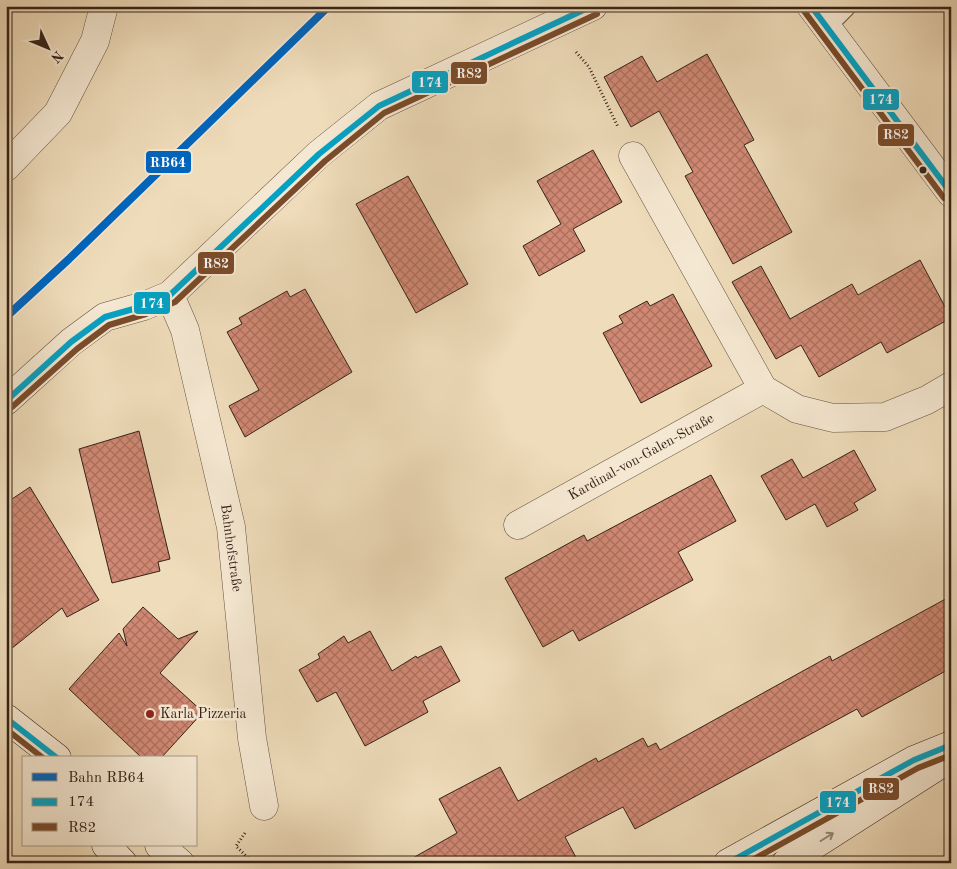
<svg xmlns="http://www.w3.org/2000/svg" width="957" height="869" font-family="'Old Standard TT',serif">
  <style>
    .building { fill: url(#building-cross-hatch); stroke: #352319 }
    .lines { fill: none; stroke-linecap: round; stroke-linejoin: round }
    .lane-casing { stroke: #645141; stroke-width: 23 }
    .street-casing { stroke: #645141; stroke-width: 29 }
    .secondary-casing { stroke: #352319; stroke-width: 29 }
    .path { stroke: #352319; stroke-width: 3; stroke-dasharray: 1 2.5; stroke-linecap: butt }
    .lane { stroke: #f5e8d2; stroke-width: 21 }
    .street { stroke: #f5e8d2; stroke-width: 28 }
    .secondary { stroke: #f5e8d2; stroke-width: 28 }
    .bus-1-casing { stroke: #f5e8d2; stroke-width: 10 }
    .bus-2-casing { stroke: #f5e8d2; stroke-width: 10 }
    .bus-1 { stroke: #03a2c5; stroke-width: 6 }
    .bus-2 { stroke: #7a4b2a; stroke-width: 6 }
    .rail-1-casing { stroke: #f5e8d2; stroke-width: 11 }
    .rail-1 { stroke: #0065bd; stroke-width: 8 }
    .oneway { stroke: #958676 }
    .bus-dot { fill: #352319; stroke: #f5e8d2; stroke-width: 2 }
    .poi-dot { fill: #8f2418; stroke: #f5e8d2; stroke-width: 2 }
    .labels { text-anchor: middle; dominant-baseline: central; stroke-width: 5; stroke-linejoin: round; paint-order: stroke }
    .street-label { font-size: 14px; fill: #352319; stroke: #f5e8d2 }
    .poi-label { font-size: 14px; fill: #352319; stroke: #f5e8d2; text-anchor: start }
    .line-badge { stroke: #f5e8d2; stroke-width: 2 }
    .badge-label { font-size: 14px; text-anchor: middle; font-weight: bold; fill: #fff }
  </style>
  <defs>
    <pattern id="building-cross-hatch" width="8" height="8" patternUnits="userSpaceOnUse" patternTransform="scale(1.25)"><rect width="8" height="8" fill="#d08873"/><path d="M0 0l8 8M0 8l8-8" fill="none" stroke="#aa6f5e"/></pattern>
  </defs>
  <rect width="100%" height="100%" fill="#efdcba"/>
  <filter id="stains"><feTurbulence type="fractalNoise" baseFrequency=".004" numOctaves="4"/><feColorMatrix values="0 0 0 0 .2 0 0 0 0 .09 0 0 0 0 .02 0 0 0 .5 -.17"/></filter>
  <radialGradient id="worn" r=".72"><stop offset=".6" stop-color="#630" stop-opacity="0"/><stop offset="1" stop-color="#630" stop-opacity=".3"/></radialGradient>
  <path class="building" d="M707 54 754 140 744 145 792 232 733 264 685 176 693 172 659 111 631 127 604 77 642 56 657 82Z
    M593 150 622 202 573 229 585 251 539 276 523 246 561 224 537 181Z
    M408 176 468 284 416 313 356 204Z
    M920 260 951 318 887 353 881 342 819 377 801 345 776 359 732 282 761 266 790 319 852 284 858 295Z
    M305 289 352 372 245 437 229 406 259 390 227 332 242 324 239 318 287 291 290 297Z
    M673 294 712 366 641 403 603 333 623 323 619 316 647 301 650 306Z
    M139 431 170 559 158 562 160 571 112 583 79 449Z
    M854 450 876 490 854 503 858 510 827 527 815 504 786 520 761 476 792 459 803 478Z
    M711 475 736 521 678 552 693 580 579 641 573 630 543 647 505 578 584 535 587 541Z
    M30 487 99 600 67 617 62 608 6 653V503Z
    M951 596V668L862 717 857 709 635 829 623 807 565 837 579 863H404L457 833 439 799 500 767 518 801 596 758 598 762 643 738 648 747 656 743 660 750 830 656 832 661Z
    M143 607 178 639 198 631 160 673 203 712 161 758H142L69 689 119 633 127 646 123 629Z
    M370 631 392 671 416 656 417 658 441 646 460 681 423 701 428 712 365 746 336 692 317 702 299 670 320 658 318 654 344 636 348 643Z"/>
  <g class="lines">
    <g class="lane-casing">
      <path id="lane" d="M826 25 845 6"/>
    </g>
    <g class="street-casing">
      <path id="street" d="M811 6 951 193
        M633 156 763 389 797 409 833 418 885 417 927 400 951 386
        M6 167 58 113 95 41 104 6
        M170 295 185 330 231 527 252 738 264 806
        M6 401 71 342 105 317 144 306 170 295 319 154 379 106 593 6
        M518 525 763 389"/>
    </g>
    <g class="secondary-casing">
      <path id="secondary" d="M6 718 57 758
        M106 845 123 863
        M159 845 180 863
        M728 863 914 760 951 745
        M786 863 947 760"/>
    </g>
    <path class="path" d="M576 52 589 67 618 127
      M245 833 236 846 253 863"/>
    <use href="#lane" class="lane"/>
    <use href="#street" class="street"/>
    <use href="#secondary" class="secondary"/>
    <g class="bus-1-casing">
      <path id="bus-1" d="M811 6 951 193
        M6 401 71 342 105 317 144 306 170 295 319 154 379 106 592 6
        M6 718 57 758
        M728 863 914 760 951 745"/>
    </g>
    <g class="bus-2-casing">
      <path id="bus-2" d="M804 11 944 198
        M12 407 77 349 109 325 146 314 175 302 325 161 384 113 597 14
        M6 729 43 758
        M747 863 918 768 951 755"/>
    </g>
    <use href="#bus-1" class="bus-1"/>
    <use href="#bus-2" class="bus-2"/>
    <g class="rail-1-casing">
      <path id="rail-1" d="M6 317 69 259 329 6"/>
    </g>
    <use href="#rail-1" class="rail-1"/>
  </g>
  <defs><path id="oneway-shaft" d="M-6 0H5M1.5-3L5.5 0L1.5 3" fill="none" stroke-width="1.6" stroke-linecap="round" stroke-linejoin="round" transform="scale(1.25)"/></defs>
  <use class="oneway" href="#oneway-shaft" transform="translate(827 837) rotate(-32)"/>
  <circle class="bus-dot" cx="923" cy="170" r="4.5"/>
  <circle class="poi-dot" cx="150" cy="714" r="5"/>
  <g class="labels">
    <g class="street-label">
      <text transform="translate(641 457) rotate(-29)">Kardinal-von-Galen-Straße</text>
      <text transform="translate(231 548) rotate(82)">Bahnhofstraße</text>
    </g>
    <g class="poi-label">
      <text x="160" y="714">Karla Pizzeria</text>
    </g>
  </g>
  <g class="line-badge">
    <rect x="450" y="61" width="38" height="24" rx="5" fill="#7a4b2a"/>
    <rect x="411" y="70" width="38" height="24" rx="5" fill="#03a2c5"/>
    <rect x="862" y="88" width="38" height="23" rx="5" fill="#03a2c5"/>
    <rect x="877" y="123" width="38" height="24" rx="5" fill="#7a4b2a"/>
    <rect x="145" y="150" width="47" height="24" rx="5" fill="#0065bd"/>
    <rect x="197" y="251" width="38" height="24" rx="5" fill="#7a4b2a"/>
    <rect x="133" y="291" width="38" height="24" rx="5" fill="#03a2c5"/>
    <rect x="862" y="777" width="38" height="24" rx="5" fill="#7a4b2a"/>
    <rect x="819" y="790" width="38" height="24" rx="5" fill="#03a2c5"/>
  </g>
  <g class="badge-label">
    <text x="469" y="78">R82</text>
    <text x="430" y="87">174</text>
    <text x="881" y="104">174</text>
    <text x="896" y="139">R82</text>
    <text x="168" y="167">RB64</text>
    <text x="216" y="268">R82</text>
    <text x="152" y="308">174</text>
    <text x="881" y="793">R82</text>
    <text x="838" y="807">174</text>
  </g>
  <rect width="957" height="869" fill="none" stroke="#efdcba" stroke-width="25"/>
  <rect x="8" y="8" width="942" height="854" fill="none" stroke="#352319" stroke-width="2.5"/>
  <rect x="12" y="12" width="932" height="844" fill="none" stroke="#352319"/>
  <rect x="22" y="756" width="175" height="90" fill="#f5e8d2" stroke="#a89988"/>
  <rect x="32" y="773" width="25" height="8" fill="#0065bd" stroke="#a89988"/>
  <text x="68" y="782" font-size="15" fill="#352319">Bahn RB64</text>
  <rect x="32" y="798" width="25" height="8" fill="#03a2c5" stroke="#a89988"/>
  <text x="68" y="806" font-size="15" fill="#352319">174</text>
  <rect x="32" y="823" width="25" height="8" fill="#7a4b2a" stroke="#a89988"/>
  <text x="68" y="832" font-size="15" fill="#352319">R82</text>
  <g transform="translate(48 48) rotate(134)" stroke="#f5e8d2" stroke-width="4" paint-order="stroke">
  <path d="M0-4L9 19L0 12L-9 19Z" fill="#352319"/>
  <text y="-8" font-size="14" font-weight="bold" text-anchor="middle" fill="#352319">N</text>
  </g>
  <rect width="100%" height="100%" filter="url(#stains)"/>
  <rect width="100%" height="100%" fill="url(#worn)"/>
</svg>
